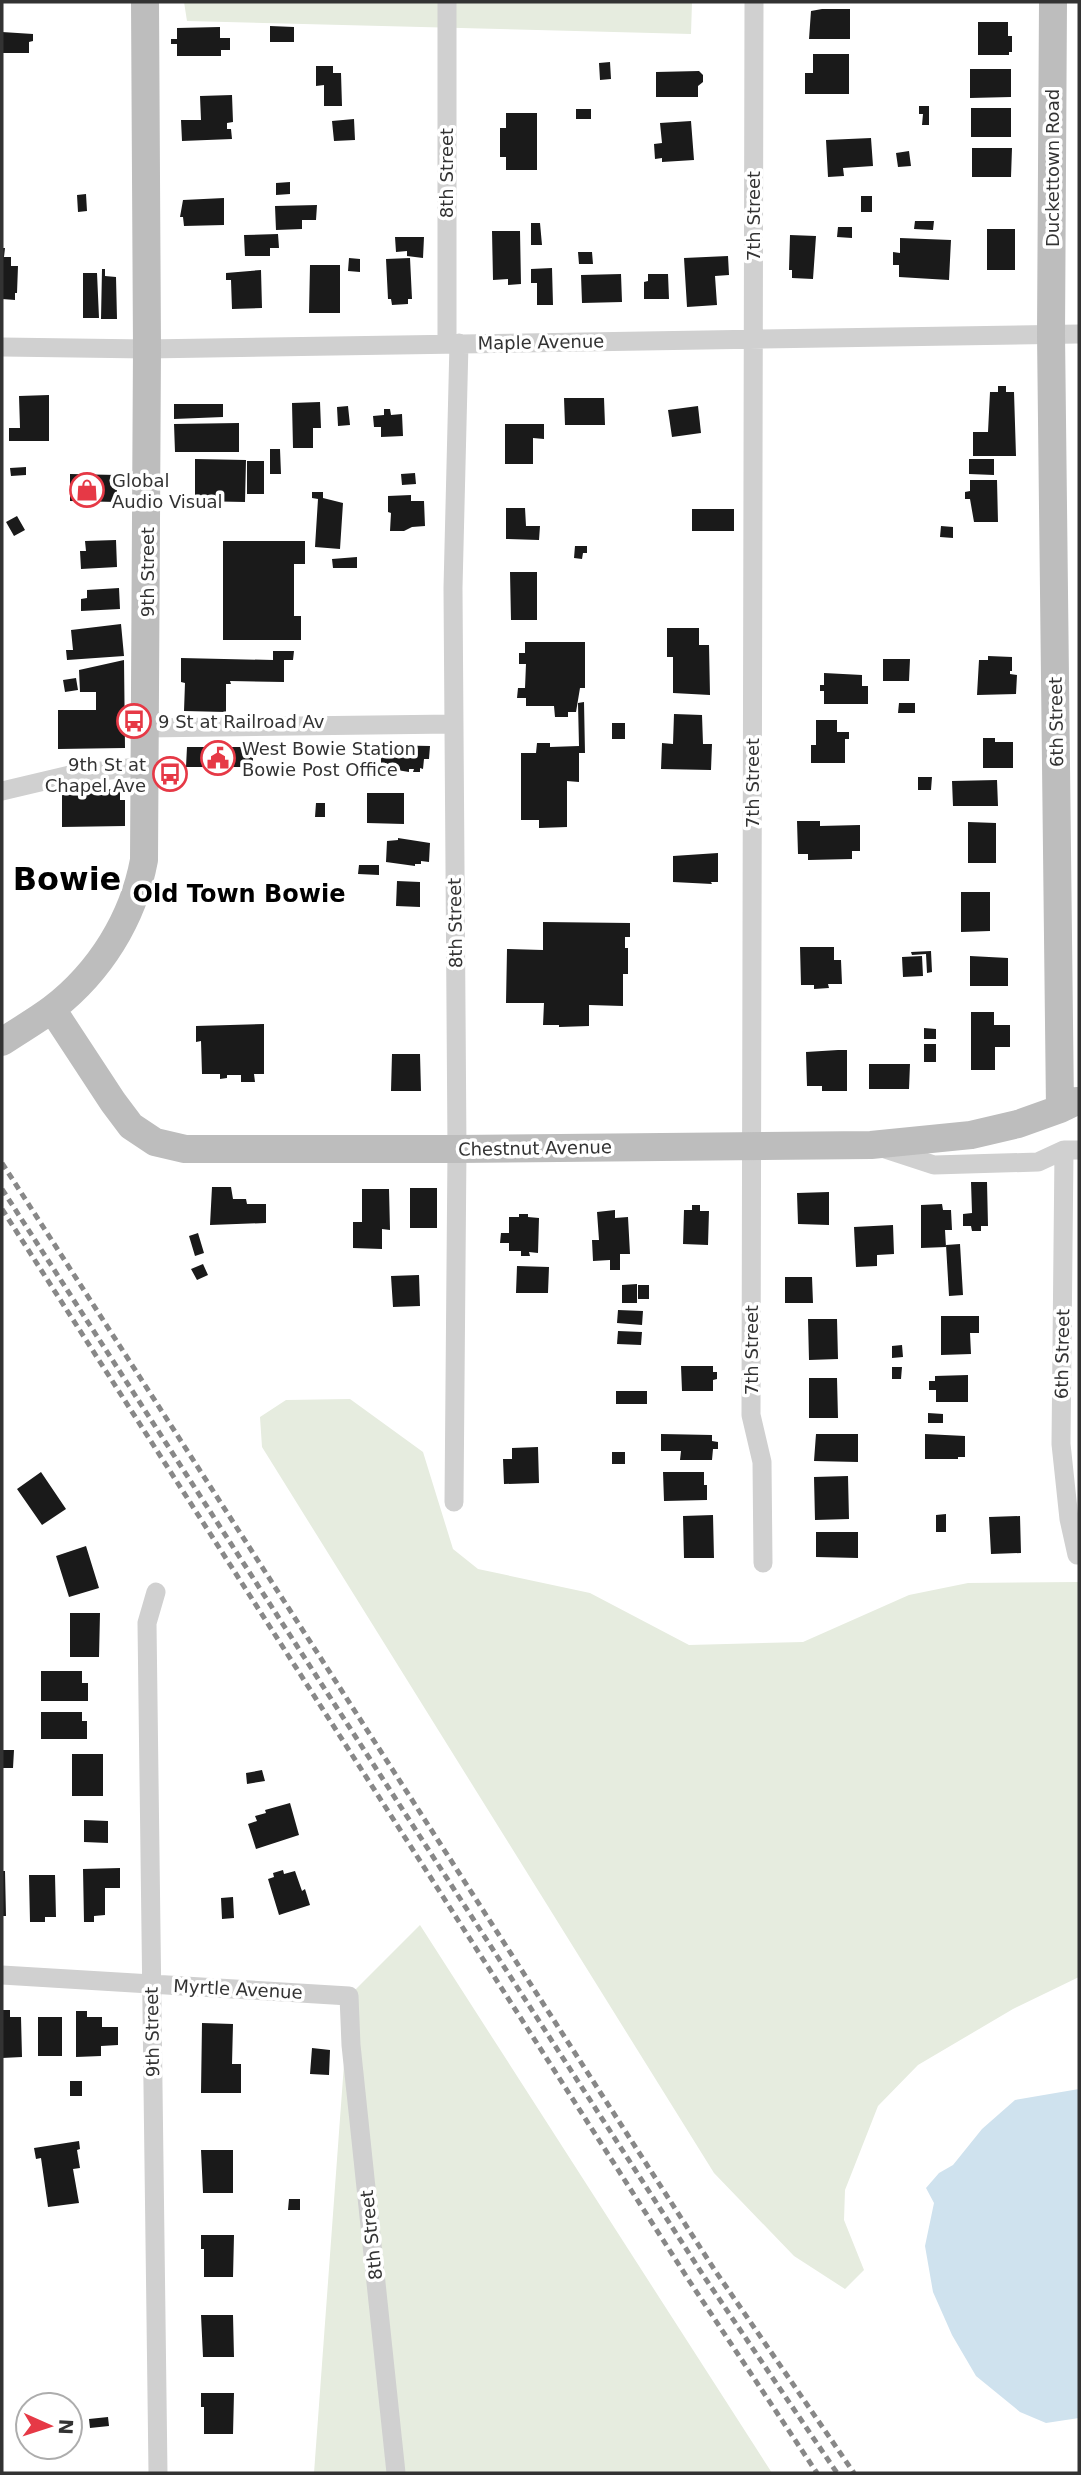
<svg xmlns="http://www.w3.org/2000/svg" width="1081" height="2475" font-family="'DejaVu Sans',sans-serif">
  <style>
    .green { fill: #e6ecdf }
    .water { fill: #cfe2ee }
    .building { fill: #1a1a1a }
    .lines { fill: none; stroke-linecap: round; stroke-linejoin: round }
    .street { stroke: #d0d0d0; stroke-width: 19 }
    .secondary { stroke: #bdbdbd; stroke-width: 28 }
    .rail { stroke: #888; stroke-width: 5; stroke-dasharray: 7 5; stroke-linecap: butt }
    .labels { text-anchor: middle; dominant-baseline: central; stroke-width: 7; stroke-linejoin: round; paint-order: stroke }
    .street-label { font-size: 18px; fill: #333; stroke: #fff }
    .poi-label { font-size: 18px; fill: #333; stroke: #fff; text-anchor: start }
    .district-label { font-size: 24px; font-weight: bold; fill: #000; stroke: #fff }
    .town-label { font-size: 32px; font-weight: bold; fill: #000; stroke: #fff }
  </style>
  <rect width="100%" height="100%" fill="#fff"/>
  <path class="green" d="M184 2H692L691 34 187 21Z
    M350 1399 423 1452 453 1549 478 1569 590 1593 689 1645 803 1642 909 1595 968 1583 1079 1582V1977L1013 2009 918 2065 878 2106 845 2190 844 2220 864 2270 845 2289 794 2256 714 2173 262 1447 260 1417 286 1400Z
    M420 1925 772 2473H314L349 1996Z"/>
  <path class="water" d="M1079 2089V2418L1046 2423 1020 2412 976 2376 952 2335 933 2292 925 2246 934 2203 926 2188 939 2173 953 2165 982 2129 1015 2100Z"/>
  <path class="building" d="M822 9H850V39H809L811 11Z
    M978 22H1008V36H1012V52H1009V55H978Z
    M270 26 294 27V42H270Z
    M220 27V38H230V50H221V56H177V44H171V39H177V28Z
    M2 32 33 34V41L29 42V53H2Z
    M813 54H849V94H805V73H813Z
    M610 62 611 79 600 80 599 63Z
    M316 66H333V73H341L342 106H324V85L316 86Z
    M970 69H1011V97L970 98Z
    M699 71 703 75V82L698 86V97H656V72Z
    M232 95 233 122 227 123V129H231L232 139 182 141 181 120H201L200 96Z
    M919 106H929V125H922L923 114H919Z
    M971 108H1011V137H971Z
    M576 109H591V119H576Z
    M506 113H537V170H506V157H500V128H506Z
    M354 119 355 140 334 141 332 121Z
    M691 121 694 160 662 162V158L655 159 654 144 662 143 660 123Z
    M871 138 873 166 843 168 844 176 828 177 826 140Z
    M972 148H1012L1011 177H972Z
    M909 151 911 166 898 167 896 153Z
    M290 182V194L276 195V183Z
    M86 194 87 211 78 212 77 195Z
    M861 196H872V212H861Z
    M224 198V225L184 226 183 217H180L183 200Z
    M317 205 316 220H302V229L276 230 275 206Z
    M915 221H934L933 230 914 229Z
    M531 223H540L542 245H531Z
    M838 227H852V238L837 237Z
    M987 229H1015V270H987Z
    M492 231H520L521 284 508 285V279L493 280Z
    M278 234 279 248H270V256H245L244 235Z
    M790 235 816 236 813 279 792 278V270H789Z
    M395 237H424L423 258 407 256V251L396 252Z
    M900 238 951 240 949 280 899 277V265H893V252L900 253Z
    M2 248H5L4 257H11V266H18L17 293H15V300L2 299Z
    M578 252H592L593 264H579Z
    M728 256 729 275 715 276 717 305 687 307 684 258Z
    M349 258 360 259V272L348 271Z
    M410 258 412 299H408V304L392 305 391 299H388L386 259Z
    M310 265H340V313H309Z
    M552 268 553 305H537V283H531V269Z
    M102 269H105V276L116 277 117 319H101Z
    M261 270 262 308 232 309 231 280H226V273Z
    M83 273H97L99 318H83Z
    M621 274 622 302 582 303 581 275Z
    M648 274H668L669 299H644V282L648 281Z
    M998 386H1006V392H1014L1016 456H973V432H988L990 392H998Z
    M49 395V441H9V428H20L19 396Z
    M564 398H604L605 425H565Z
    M320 402 321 428H313V448H293L292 403Z
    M174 404H223V417L174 419Z
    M348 406 350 425 338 426 337 407Z
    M698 406 701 433 672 437 668 410Z
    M384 409H390L391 415 402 414 403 436 381 437V427H374L373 416 384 415Z
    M239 423V452H175L174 424Z
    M505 424H544V439L533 438V464H505Z
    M270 449H280L281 474H270Z
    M195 459 246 460 245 502 195 501Z
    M969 459H994V475L969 474Z
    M247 461H264V494H247Z
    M26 467V475L11 476 10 468Z
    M415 473 416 484 402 485 401 474Z
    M70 474 117 475V502L70 501Z
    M970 480H997L998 522H974L970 499H965V492L970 491Z
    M312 492H323V498L343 503 340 549 315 547 318 499 312 498Z
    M411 495V501H424L425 526 412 527 404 531H390L391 513 388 512V496Z
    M506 508H525L526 526H540L539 540 506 539Z
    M692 509H734V531H692Z
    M17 516 25 530 14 536 6 522Z
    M941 526 953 527V538L940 537Z
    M116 540 117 567 81 569 80 551H86L85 541Z
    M223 541H305V564H294V616H301V640H223Z
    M575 546H587V553H583L582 559 574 558Z
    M357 557V568H333L332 559Z
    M510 572H537V620H511Z
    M119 588 120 609 81 611V599L87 598V590Z
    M121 624 124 656 67 660 66 650H73L71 630Z
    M667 628H699V645H709L710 695 673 693V657H667Z
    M525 642H585V688H580L576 712H568V717H555L554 706H526V698H517L518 688H525L526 664H519V653H525Z
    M273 651H294L293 660H284V682L230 681 231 684H226V712L184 711 185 683 181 682V658L273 660Z
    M988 656 1012 657V671H1010V674L1017 675 1016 694 977 695 979 660H988Z
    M883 659H910L909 681H883Z
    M124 660 125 748 58 749V710H96V692H80L79 670Z
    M824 673 862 675V686H868V704H824V691H820V685H824Z
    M76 678 78 690 65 692 63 680Z
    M584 702 585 753H579V782L567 781V827L539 828V820H521V753H536L537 743H550V747L579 746 578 703Z
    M899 703H915V713H898Z
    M674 714 702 715 703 744H712L711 770 661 769 662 743 673 744Z
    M816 720H837V732H849V739H845V763H811V745H816Z
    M612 723H625V739H612Z
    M983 738H995V742H1013V768H983Z
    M381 745 430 746 429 759H424L423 769 420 768V772H413L414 769H409V772L397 770V772L381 769Z
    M187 747H245V751L253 752V763H245V767H186Z
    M918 777H932L931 790H918Z
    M997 780 998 806H953L952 781Z
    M120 789V800H125V826L62 827V790Z
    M367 793H404V824L367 823Z
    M316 803H325V817H315Z
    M797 821H820V826L860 825V851H852V859L808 860V854H798Z
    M968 822 996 823V863H968Z
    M398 838 430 843 429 862 421 861V864H415V866L386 862 387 841 398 840Z
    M718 853V882H711L712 884 673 882V856Z
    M359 865H379V875L358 874Z
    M397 881 420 882V907L396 906Z
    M961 892H990V931L961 932Z
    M543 922 630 923V937H625V948H628V974H623V1006L589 1005V1026L559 1027V1025H543L544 1003H506L507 949 543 950Z
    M800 947H834V960H841L842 984H828L829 988 814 989V985H801Z
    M931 951 932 972 927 973 926 954 912 955 911 952Z
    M922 956 923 976 903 977 902 957Z
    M970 956 1008 958V986H970Z
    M971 1012H994V1025H1010V1047H995V1070H971Z
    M264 1024V1074H254L255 1082H241V1075H227V1078L220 1079V1074H202L201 1041 196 1042V1026Z
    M924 1028 936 1029V1039H924Z
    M924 1044H936V1062H924Z
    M838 1050H847V1091H822V1086H807L806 1052Z
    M392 1054H420L421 1091H391Z
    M869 1064H910L909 1089H869Z
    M971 1182H987L988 1226H981V1231H972L971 1226H963V1214L972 1213Z
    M212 1187H231L233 1199H246L247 1204H266V1223L210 1225Z
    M410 1188H437V1228H410Z
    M362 1189H389L390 1230 382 1229V1249L353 1248V1222H362Z
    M829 1192V1225L798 1224 797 1193Z
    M942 1204 943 1210H951L952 1230H945L946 1247 921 1248V1205Z
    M692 1205H700V1211H709L708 1245 683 1244 684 1210H692Z
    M615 1210V1218L628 1217 630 1254H620V1270H610V1260L593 1261 592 1240H599L597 1212Z
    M519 1214H528V1217L539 1218 538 1253 529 1252 530 1256H521V1251H509V1243H500L501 1233H509V1217H519Z
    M893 1225 894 1254 877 1255V1266L856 1267 854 1227Z
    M198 1233 204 1253 195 1256 189 1236Z
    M960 1244 963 1295 949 1296 946 1245Z
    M203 1264 208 1275 197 1280 191 1269Z
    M517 1266 549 1267 548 1293H516Z
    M419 1275 420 1306 393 1307 391 1276Z
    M785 1277H812L813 1303H785Z
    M637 1284V1303H622V1285Z
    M638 1285H649V1299H638Z
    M618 1310 643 1311 642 1325 617 1323Z
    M941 1316H979V1333H970L971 1354 941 1355Z
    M808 1319H837L838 1359 809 1360Z
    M618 1331 642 1332 641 1345 617 1344Z
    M902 1345 903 1357 892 1358V1346Z
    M681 1366H713V1372H717V1379L713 1380V1391H682Z
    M892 1367H902L901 1379H892Z
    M968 1375V1402H936V1390H929V1381H935V1376Z
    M809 1378H837L838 1418H809Z
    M616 1391H647V1404H616Z
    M928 1413 943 1414V1423H928Z
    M661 1434 712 1435V1441L718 1442V1449H713L712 1460H680L681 1451H661Z
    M816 1434H858V1462L814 1461Z
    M925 1434 965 1436V1457H958V1459H925Z
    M538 1447 539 1483 504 1484 503 1459H512V1448Z
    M612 1452H625V1464H612Z
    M41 1472 66 1509 42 1525 17 1489Z
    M663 1472H704V1485H707V1500L664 1501Z
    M848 1476 849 1519 815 1520 814 1477Z
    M946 1514V1532H936V1515Z
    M713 1515 714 1558H684L683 1516Z
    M1020 1516 1021 1553 991 1554 989 1517Z
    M816 1532H858V1558L816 1557Z
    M86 1546 99 1588 69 1597 56 1556Z
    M70 1613H100L99 1657H70Z
    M41 1671H82V1683H88V1701H41Z
    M41 1712H82V1721H87V1739H41Z
    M2 1750H14L13 1768H2Z
    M72 1754H103V1796H72Z
    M262 1770 265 1781 247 1784 246 1773Z
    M290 1803 299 1835 256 1849 248 1824 257 1821 255 1816 266 1813 265 1810Z
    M84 1820 108 1821V1843L84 1842Z
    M120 1868V1888H105V1915L94 1916V1922H84L83 1869Z
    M283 1870 284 1874 295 1871 302 1891 305 1889 310 1905 279 1915 268 1879 274 1877 273 1873Z
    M2 1871H5L6 1916H2Z
    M29 1875H55L56 1917H45V1922H30Z
    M233 1897 234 1918 222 1919 221 1898Z
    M2 2010H10V2017H21L22 2057 2 2058Z
    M76 2011H87V2017H102V2027H118V2045L101 2046V2056L76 2057Z
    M38 2017H62V2056H38Z
    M202 2023 233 2024 232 2064H241V2093H201Z
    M312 2048 330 2050 329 2075 310 2074Z
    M70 2081H82V2096H70Z
    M79 2141 80 2149 77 2150 80 2168 73 2169 79 2203 48 2207 41 2158 36 2159 34 2148Z
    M201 2150H233V2193H203Z
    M289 2199H300V2210H288Z
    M201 2235H234L233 2277H204V2249H201Z
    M201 2315H233L234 2357H203Z
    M201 2393H234L233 2434H204V2407H201Z
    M108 2417 109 2426 90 2428 89 2419Z"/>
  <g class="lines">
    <path class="street" d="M447 2V344
      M754 2 751 1415 762 1462 763 1563
      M2 347 147 349 1079 334
      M146 728 453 724
      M2 791 74 774 146 766
      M882 1148 934 1165 1038 1162 1064 1150H1079
      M1064 1150 1061 1444 1069 1519 1077 1555
      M454 1502 457 1149 453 588 459 343
      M156 1592 147 1623 158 2473
      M2 1975 349 1996 351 2045 396 2473"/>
    <path class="secondary" d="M1053 2 1051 334 1060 1109
      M52 1009 113 1102 131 1126 155 1142 185 1149H457L871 1145 971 1135 1018 1124 1060 1109 1077 1101
      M2 1042C18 1031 36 1021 52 1009 100 972 133 919 144 860L147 349 145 2"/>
    <path class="rail" d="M2 1163 714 2269 854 2473
      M2 1189 703 2275 837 2473
      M2 1209 690 2282 817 2473"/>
  </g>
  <defs>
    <g id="shop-ring" transform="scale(1.75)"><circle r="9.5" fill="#fff" stroke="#e63946" stroke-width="1.5"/><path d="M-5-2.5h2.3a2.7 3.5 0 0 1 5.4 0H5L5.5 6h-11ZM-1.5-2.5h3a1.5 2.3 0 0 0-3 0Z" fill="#e63946"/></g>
    <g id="bus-ring" transform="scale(1.75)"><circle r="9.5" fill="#fff" stroke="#e63946" stroke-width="1.5"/><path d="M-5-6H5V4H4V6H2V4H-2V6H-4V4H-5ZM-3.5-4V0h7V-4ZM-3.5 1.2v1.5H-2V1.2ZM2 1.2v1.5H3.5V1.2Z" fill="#e63946"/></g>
    <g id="civic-ring" transform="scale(1.75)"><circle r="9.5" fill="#fff" stroke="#e63946" stroke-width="1.5"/><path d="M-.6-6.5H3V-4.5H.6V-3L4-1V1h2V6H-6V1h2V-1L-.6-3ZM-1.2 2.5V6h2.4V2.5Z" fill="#e63946"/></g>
  </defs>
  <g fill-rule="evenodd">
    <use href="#shop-ring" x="87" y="490"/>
    <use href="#bus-ring" x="134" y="721"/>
    <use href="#civic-ring" x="218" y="758"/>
    <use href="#bus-ring" x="170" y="774"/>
  </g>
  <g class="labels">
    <g class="street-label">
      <text transform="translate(1052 168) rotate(-90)">Duckettown Road</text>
      <text transform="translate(446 173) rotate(-90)">8th Street</text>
      <text transform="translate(753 216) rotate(-90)">7th Street</text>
      <text transform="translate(541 342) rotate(-1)">Maple Avenue</text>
      <text transform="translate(147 572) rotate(-90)">9th Street</text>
      <text transform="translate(1056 722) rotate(-91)">6th Street</text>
      <text transform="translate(752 783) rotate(-90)">7th Street</text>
      <text transform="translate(455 923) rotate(-91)">8th Street</text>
      <text transform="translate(535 1148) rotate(-1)">Chestnut Avenue</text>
      <text transform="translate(751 1350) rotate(-90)">7th Street</text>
      <text transform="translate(1062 1354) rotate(-89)">6th Street</text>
      <text transform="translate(238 1989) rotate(3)">Myrtle Avenue</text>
      <text transform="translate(152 2032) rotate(-91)">9th Street</text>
      <text transform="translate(371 2235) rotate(-96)">8th Street</text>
    </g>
    <g class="poi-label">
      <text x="112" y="480">Global<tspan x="112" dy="21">Audio Visual</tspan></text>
      <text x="158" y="721">9 St at Railroad Av</text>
      <text x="242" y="748">West Bowie Station<tspan x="242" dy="21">Bowie Post Office</tspan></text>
      <text x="146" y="764" text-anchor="end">9th St at<tspan x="146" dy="21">Chapel Ave</tspan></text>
    </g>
    <g class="district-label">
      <text x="239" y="894">Old Town Bowie</text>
    </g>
    <g class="town-label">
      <text x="67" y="879">Bowie</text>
    </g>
  </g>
  <rect width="1081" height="2475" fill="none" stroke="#333333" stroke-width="7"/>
  <g transform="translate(49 2426) rotate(93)"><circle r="33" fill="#ffffff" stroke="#adadad" stroke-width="2"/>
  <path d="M0-5L12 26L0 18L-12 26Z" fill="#e63946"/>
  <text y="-10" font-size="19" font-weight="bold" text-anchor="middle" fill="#333333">N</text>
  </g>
</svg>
